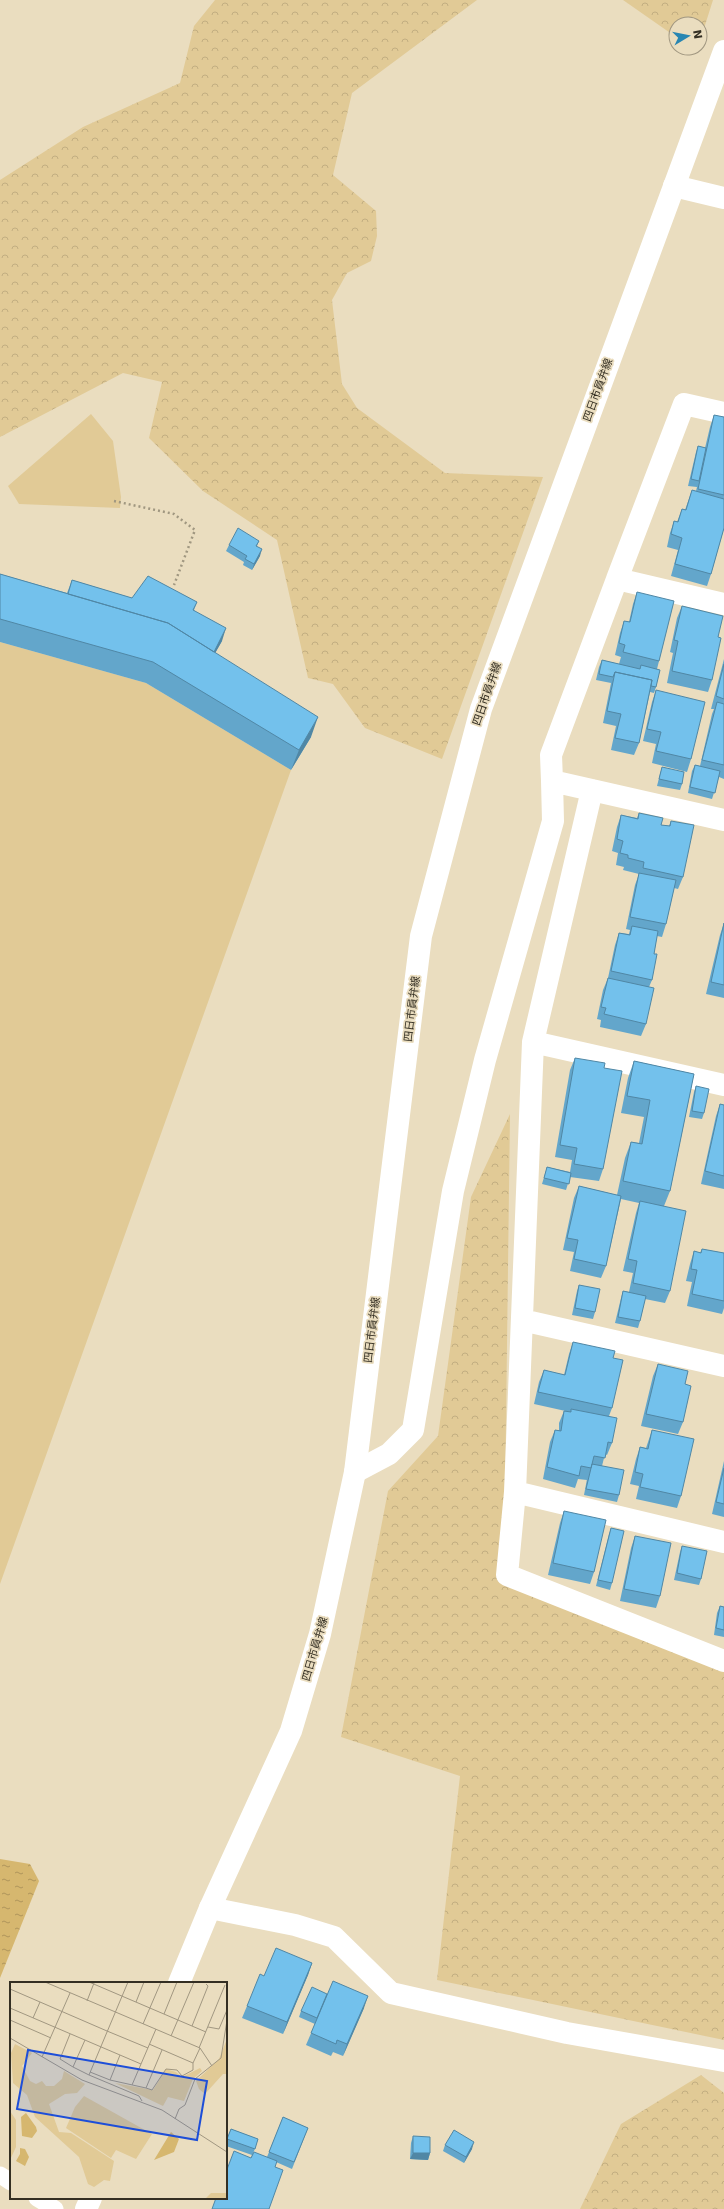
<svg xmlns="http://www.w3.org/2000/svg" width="724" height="2209" font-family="'DejaVu Sans','Noto Sans JP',sans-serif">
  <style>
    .green { fill: #e1ca96 }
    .forest { fill: url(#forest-crowns) }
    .water { fill: url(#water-ripples) }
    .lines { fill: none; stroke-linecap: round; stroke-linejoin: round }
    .path { stroke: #a09780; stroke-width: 2.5; stroke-dasharray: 2 3; stroke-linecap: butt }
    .service { stroke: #fff; stroke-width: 17 }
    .minor { stroke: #fff; stroke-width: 22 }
    .primary { stroke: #fff; stroke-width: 22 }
    .wall { fill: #63a6cb }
    .shaded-wall { fill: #5087a5 }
    .building { fill: #73c1ec; stroke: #5087a5 }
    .labels { text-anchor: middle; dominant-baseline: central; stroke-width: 3.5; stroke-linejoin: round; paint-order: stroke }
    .street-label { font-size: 11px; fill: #342f23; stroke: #eaddbf }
    .inset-road { fill: none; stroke: #a19781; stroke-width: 1 }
    .view { fill: #1d4ed8; fill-opacity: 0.15; stroke: #1d4ed8; stroke-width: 2 }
    .inset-edge { fill: none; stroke: #342f23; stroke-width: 2 }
  </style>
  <defs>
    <pattern id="forest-crowns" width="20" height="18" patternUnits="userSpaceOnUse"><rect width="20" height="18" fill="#e1ca96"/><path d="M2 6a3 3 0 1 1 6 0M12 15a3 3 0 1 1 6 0" fill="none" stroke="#c2ae81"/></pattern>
    <pattern id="water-ripples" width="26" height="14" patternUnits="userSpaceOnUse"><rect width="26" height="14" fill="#d6b76f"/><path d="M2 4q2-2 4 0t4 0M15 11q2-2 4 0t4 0" fill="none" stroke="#ae955b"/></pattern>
  </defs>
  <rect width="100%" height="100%" fill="#eaddbf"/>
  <path class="green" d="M91 414 113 441 121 497 120 508 19 504 8 486Z
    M0 642 146 683 291 770 0 1584Z"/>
  <path class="forest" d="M215 0H477L352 93 333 175 376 211 377 236 371 261 347 273 332 300 342 384 357 408 445 473 543 477 442 759 365 728 333 684 308 678 277 540 203 491 149 438 162 382 123 373 0 437V180L83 127 180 83 194 26Z
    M623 0H713L700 41V24H676V37Z
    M510 1114 504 1577 724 1663V2040L437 1980 460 1776 341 1737 388 1491 438 1436 471 1197Z
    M701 2075 724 2093V2209H580L621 2124Z"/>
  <path class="water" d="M0 1859 30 1864 39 1881 0 1978Z"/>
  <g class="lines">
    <path class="path" d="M114 501 174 514 195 530 174 585"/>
    <path class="service" d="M0 2175 11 2182
      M37 2198 55 2209"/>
    <path class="minor" d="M674 186 724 198
      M617 579 684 404 724 413
      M552 781 551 755 617 579 724 604
      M592 790 533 1042 515 1492 724 1542
      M533 1042 724 1085
      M522 1320 724 1366
      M355 1472 389 1454 413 1430 453 1191 485 1060 553 821 552 781 724 820
      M515 1492 507 1575 724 1661
      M210 1908 295 1925 334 1937 391 1993 567 2033 724 2061"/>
    <path class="primary" d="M179 1983 210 1908 291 1731 320 1634 355 1472 421 936 481 709 724 51
      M86 2209 91 2198"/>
  </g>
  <path class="wall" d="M714 415 724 417V528L711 574 707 586 671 576 678 550 667 547 670 533 674 521 677 522 682 509 685 510 692 490 696 491 697 487 688 486 696 452 698 446 705 448 710 427Z
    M259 541 257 546 260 556 252 570 243 565 244 562 226 551 229 545Z
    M0 574 67 593 72 580 132 598 197 602 194 610 222 641 215 653 311 737 291 770 146 683 0 642Z
    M637 592 659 661 657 669 656 687 654 693 650 692 639 743 634 755 611 750 616 726 603 723 611 683 596 680 599 667 602 660 619 664 621 657 615 655 620 633 624 621 629 622 633 604Z
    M682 606 712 680 708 692 667 683 673 653 670 652 677 618Z
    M724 659V779L719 777 712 799 688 793 692 771 695 765 700 766 712 714 714 709H711Z
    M656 690 691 759 687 772 652 763 656 744 643 741 652 702Z
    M662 767 682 784 680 790 657 786 660 774Z
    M639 813 661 825 669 826 671 821 683 877 678 889 674 888 666 924 662 937 657 936 654 954 652 980 649 987 646 1024 641 1036 600 1027 601 1020 597 1019 603 990 608 978 615 945 619 933 629 934 630 930 626 929 635 885 639 874 623 870 624 867 616 865 618 853 612 851 617 827 621 815 637 818Z
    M724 923V998L706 994 720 935Z
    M575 1058 604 1068 603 1169 599 1181 570 1177 566 1190 542 1184 547 1167 570 1172 572 1160 555 1157 570 1070Z
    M634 1061 694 1074 670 1191 664 1206 670 1291 665 1303 645 1299 640 1321 638 1328 615 1323 621 1298 623 1291 629 1292 633 1273 623 1271 636 1213 639 1203 621 1199 606 1266 601 1278 570 1271 574 1252 563 1250 574 1198 579 1186 617 1195 625 1158 631 1142 639 1143 644 1117 621 1113 628 1078Z
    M696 1086 704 1113 702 1119 689 1117 694 1092Z
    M720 1104 724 1105V1189L701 1184 716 1116Z
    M702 1249 724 1253V1308L722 1314 687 1306 692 1282 686 1281 690 1264 694 1251 700 1253Z
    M579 1285 595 1312 593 1319 572 1315 577 1291Z
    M573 1342 613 1358 612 1408 609 1416 612 1443 607 1455 605 1454 602 1466 619 1495 617 1502 584 1495 587 1479V1480L578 1479 575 1488 543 1479 550 1442 555 1430 559 1431V1423L564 1411 570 1412 534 1404 539 1382 544 1370 564 1375 569 1354Z
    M658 1364 685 1384 683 1422 678 1434 641 1426 653 1376Z
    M652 1430 681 1496 677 1508 636 1499 639 1486 630 1484 636 1459 640 1447 646 1448Z
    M724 1461V1517L712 1514Z
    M564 1511 594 1572 590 1584 548 1575 560 1523Z
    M611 1528 612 1583 610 1590 596 1586 609 1534Z
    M635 1536 660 1596 656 1608 620 1601 631 1548Z
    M682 1546 701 1579 699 1585 674 1580 680 1552Z
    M720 1606 724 1607V1637L714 1635 717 1613Z
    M312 1963 308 1975 283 2034 242 2018 247 2006 264 1976Z
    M327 1994 364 2008 343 2056 333 2052 331 2056 306 2045 315 2024 299 2017 301 2011Z
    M283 2117 308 2128 292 2169 276 2162 251 2158 252 2155 226 2146V2143L231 2129 258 2139 253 2154 267 2157Z
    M413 2136 430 2153 428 2160 410 2159 411 2143Z
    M445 2145 472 2149 464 2163 443 2151Z"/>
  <path class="shaded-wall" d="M262 549 260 556 252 570 254 564Z
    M226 628 222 641 205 671 210 659Z
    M318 717 311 737 291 770 299 750Z
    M312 1963 308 1975 283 2034 287 2022Z
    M368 1996 364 2008 343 2056 347 2044Z
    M474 2142 472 2149 464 2163 466 2157Z
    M413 2153H430L428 2160 410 2159Z"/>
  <path class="building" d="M714 415 724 417V495L698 489Z
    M698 446 706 448 699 481 691 479Z
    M692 490 724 499V528L711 574 675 564 682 538 671 534 674 521 678 522 682 509 686 510Z
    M238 528 259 541 256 546 262 549 254 564 245 559 247 556 229 545Z
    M0 574 168 623 318 717 299 750 153 662 0 619Z
    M148 576 197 602 193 610 226 628 214 652 168 623 68 594 72 580 132 598Z
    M637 592 674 601 659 661 623 652 625 645 619 643 624 621 630 622Z
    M682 606 723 616 718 637 721 638 712 680 672 671 678 641 674 640Z
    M602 660 640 669 641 665 660 670 656 687 651 686 652 680 615 672 613 677 599 674Z
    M724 664V699L716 696Z
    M615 672 652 680 639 743 615 738 621 714 607 711Z
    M656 690 705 702 691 759 656 751 661 732 647 729Z
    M717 702 724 704V765L702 760Z
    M695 765 720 771 715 793 690 787Z
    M662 767 684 772 682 784 659 779Z
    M639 813 663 818 661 825 670 826 671 821 694 825 683 877 643 868 644 862 628 858V855L620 853 623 841 617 839 621 815 638 819Z
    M639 873 676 880 666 924 630 917Z
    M724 923V985L711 982Z
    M632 926 658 931 654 954H657L652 980 611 971 619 933 630 935Z
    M608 978 654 988 646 1024 604 1014 606 1008 601 1007Z
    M575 1058 605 1063 604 1068 622 1071 603 1169 574 1164 577 1148 560 1145Z
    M634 1061 694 1074 670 1191 623 1181 631 1142 642 1144 650 1100 627 1096Z
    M696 1086 709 1089 704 1113 692 1111Z
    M720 1104 724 1105V1176L705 1171Z
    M547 1167 571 1173 569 1184 544 1178Z
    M579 1186 621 1196 606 1266 574 1259 578 1240 567 1238Z
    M640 1201 686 1211 670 1291 633 1283 637 1261 628 1259Z
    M702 1249 724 1253V1301L692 1294 697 1270 691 1269 694 1251 701 1253Z
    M579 1285 600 1289 595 1312 575 1308Z
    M623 1291 646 1296 640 1321 618 1317Z
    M573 1342 615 1351 613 1358 623 1360 612 1408 538 1392 544 1370 565 1375Z
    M658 1364 688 1371 685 1384 691 1386 683 1422 646 1414Z
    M571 1409 617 1418 612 1443 608 1442 605 1458 594 1456 591 1468 581 1466 579 1476 547 1467 555 1430 561 1431 564 1411 571 1412Z
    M652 1430 694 1439 681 1496 640 1487 643 1474 635 1472 640 1447 648 1449Z
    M592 1464 624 1470 619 1495 586 1489Z
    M724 1468V1504L716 1502Z
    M564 1511 606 1520 594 1572 553 1563Z
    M611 1528 624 1531 612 1583 598 1580Z
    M635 1536 671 1543 660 1596 624 1589Z
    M682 1546 707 1551 701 1579 677 1573Z
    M720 1606 724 1607V1630L716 1628Z
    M276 1948 312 1963 287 2022 247 2006 260 1974 264 1976Z
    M333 1981 368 1996 347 2044 337 2040 336 2044 311 2033Z
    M312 1987 327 1994 317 2018 301 2011Z
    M283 2117 308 2128 294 2162 269 2152Z
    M231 2129 258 2139 255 2149 227 2139Z
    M454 2130 474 2142 466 2157 445 2145Z
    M413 2136 430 2137V2153H413Z
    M234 2151 251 2158 254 2152 277 2161 275 2167 283 2170 269 2209H212L216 2198H226V2172Z"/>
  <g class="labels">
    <g class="street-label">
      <text transform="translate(598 390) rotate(-70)">四日市員弁線</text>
      <text transform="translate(487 694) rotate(-71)">四日市員弁線</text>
      <text transform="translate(412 1009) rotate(-83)">四日市員弁線</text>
      <text transform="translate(372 1330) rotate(-83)">四日市員弁線</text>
      <text transform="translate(315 1649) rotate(-74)">四日市員弁線</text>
    </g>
  </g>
  <g transform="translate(10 1982)">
    <rect width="217" height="217" fill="#eaddbf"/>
    <path d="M74 114 142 152 126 177 106 168 101 176 56 146 65 125Z" fill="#e1ca96"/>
    <path d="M217 57V92H213L195 112 189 107 186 99 209 77ZM5 62 22 71 12 84 20 99 26 102 32 99 36 104H44L52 97 54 89 75 102 67 111 55 112 39 122 49 150 61 151 104 179 100 199 94 198 84 205 78 202 69 175 25 135 17 113 3 101 1 71ZM190 86 192 89 183 97 174 119 158 115 153 124 105 101 143 108 156 87 166 90 172 95ZM0 129 6 138V165L0 178ZM201 211H217V217H195Z" fill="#e1ca96"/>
    <path d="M16 131 26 145 27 149 22 156 12 154 11 135ZM161 150 169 157 164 170 144 178ZM10 166 15 167 19 175 15 184 6 179 10 172Z" fill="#d6b76f"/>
    <path class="inset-road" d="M35 0 190 66 202 84M79 0 196 50M118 0 79 93 129 114 132 119M0 7 97 49M77 19 84 1M126 20 134 0M0 26 131 82M154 32 167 0M23 36 30 20M0 38 41 56M133 42 151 0M182 44 198 4 196 2M198 45 209 47 217 28M97 49 138 66M60 52 50 77 63 85M161 54 184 0M0 56 72 98 152 128 217 170M75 58 63 85 79 93M139 62 183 81 190 66M189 66 215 3M32 75 60 11M80 90 100 98 136 106 152 68M100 98 110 73M122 103 146 47M136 106 142 108 156 87 167 88 172 94 183 88V81M165 137 169 127 175 123 185 97 211 76 217 38"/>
    <path class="view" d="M18 68 197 99 187 158 7 127Z"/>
    <rect width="217" height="217" class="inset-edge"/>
  </g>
  <g transform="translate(688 36) rotate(80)"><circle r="19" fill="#eaddbf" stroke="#a19781"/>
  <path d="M0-3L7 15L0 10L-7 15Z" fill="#2886b2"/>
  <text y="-6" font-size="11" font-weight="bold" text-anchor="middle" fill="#342f23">N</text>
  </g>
</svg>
